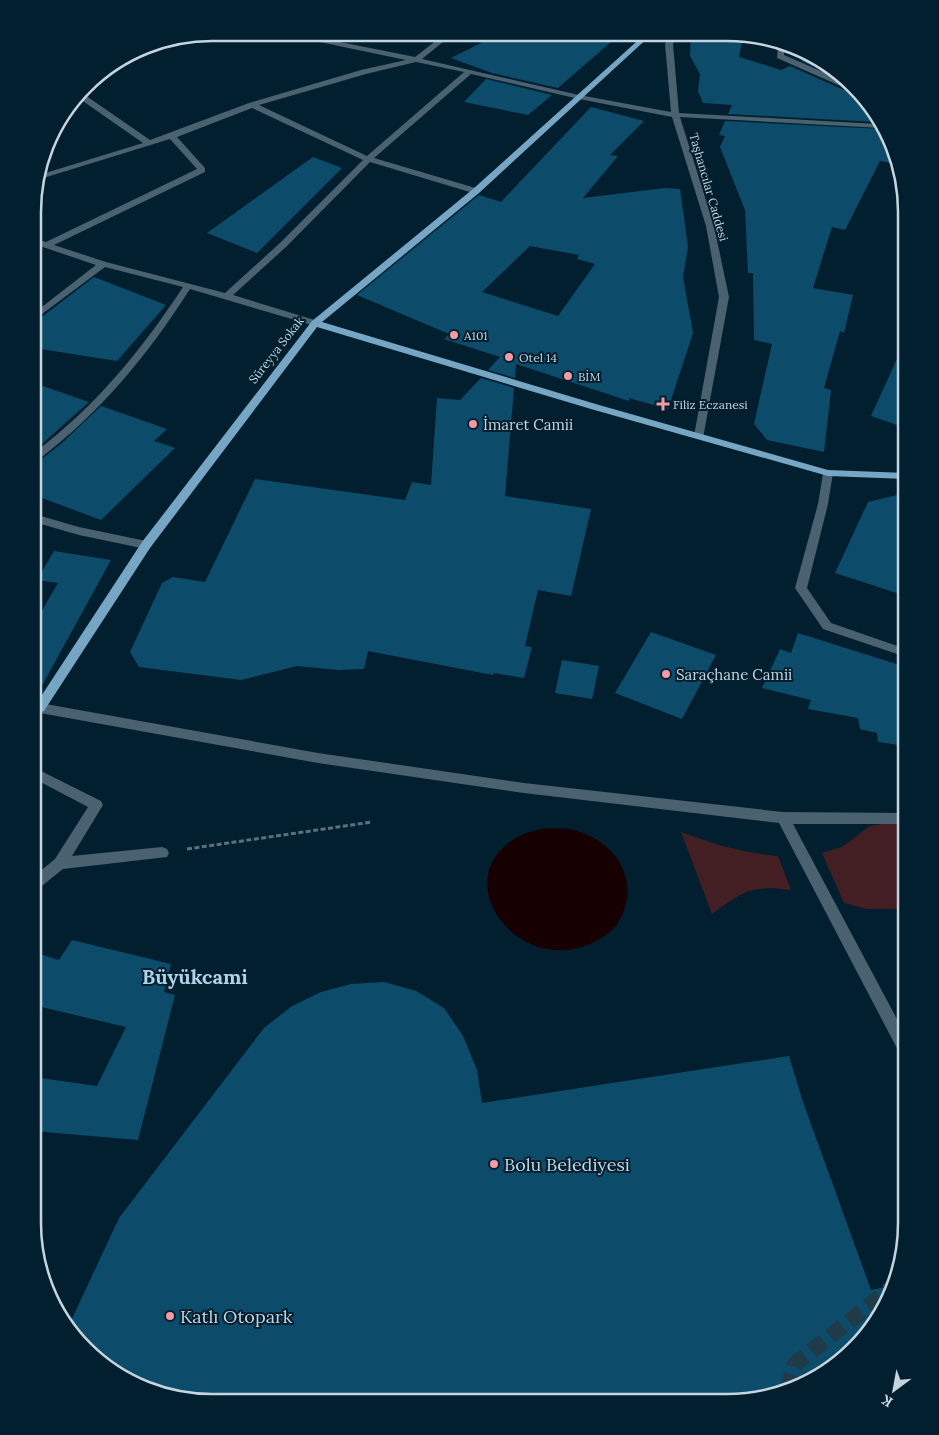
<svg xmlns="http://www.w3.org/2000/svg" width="939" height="1435" font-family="Lora,serif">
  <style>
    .green { fill: #431f24 }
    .water { fill: #160001 }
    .building { fill: #0c4c6a; fill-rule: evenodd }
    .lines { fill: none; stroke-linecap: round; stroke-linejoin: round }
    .pedestrian-tunnel { stroke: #1f3a49; stroke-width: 16; stroke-dasharray: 16 8; stroke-linecap: butt }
    .path { stroke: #59717e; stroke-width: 3; stroke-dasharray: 5 2.5; stroke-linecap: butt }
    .pedestrian { fill: #4a616f; fill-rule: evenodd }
    .minor { fill: #4a616f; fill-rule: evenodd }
    .primary { fill: #76a6c3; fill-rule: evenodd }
    .poi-dot { fill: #f49aa4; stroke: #021f2f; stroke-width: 2 }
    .labels { text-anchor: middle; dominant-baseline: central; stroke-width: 4; stroke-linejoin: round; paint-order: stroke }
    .far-street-label { font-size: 12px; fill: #c4d5df; stroke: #021f2f }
    .far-poi-label { font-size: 12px; fill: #c4d5df; stroke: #021f2f; text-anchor: start }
    .poi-label { font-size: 15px; fill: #c4d5df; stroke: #021f2f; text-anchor: start }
    .near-poi-label { font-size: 18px; fill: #c4d5df; stroke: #021f2f; text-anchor: start }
    .district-label { font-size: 20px; font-weight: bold; fill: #b1d3e8; stroke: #021f2f }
    .rim { fill: none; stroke: #c4d5df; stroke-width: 2.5 }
  </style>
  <rect width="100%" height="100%" fill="#021f2f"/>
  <path class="green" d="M906 820V909H867L844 903 822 853 842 847 870 826Z
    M681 832C713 844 743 853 778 856L791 890C752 885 743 891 712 914Z"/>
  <path class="water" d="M546 828C553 829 562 828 569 829 613 837 643 880 619 921 613 932 601 939 590 944 514 977 441 872 524 834 531 831 539 830 546 828Z"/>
  <path class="building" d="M501 33 563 34H620L558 88 492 73 451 58Z
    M691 34H741L740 40H742L739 57 781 70 790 66 844 90 851 89 876 122 728 114 732 105 703 103 698 91 700 74 690 56Z
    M807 58 835 69 843 79 801 61Z
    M486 79 552 95 528 115 464 102Z
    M591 107 644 121 610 155 618 156 583 198 665 188 680 189 688 247 683 277 693 333 668 409 629 398V401L516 364 515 378 488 370 500 357 444 339 449 334 357 295 479 195 501 202ZM530 246 579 255 577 259 595 264 558 316 482 292Z
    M725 121 882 129 893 143 897 164 880 161 845 230 832 227 813 288 853 295 844 333 840 331 824 388 831 390 824 452 767 440 754 424 772 344 754 340 753 273H748L745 210 720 147 725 136 719 135Z
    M313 157 342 168 257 253 207 233Z
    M94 277 166 305 117 361 34 348V323Z
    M906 339V428L871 416Z
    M481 378 514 388 505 496 591 509 571 596 538 590 525 646 532 647 524 678 494 673 493 675 368 651 364 669 338 670 297 666 241 680 139 667 130 652 162 583 173 577 205 582 255 479 405 500 412 482 431 485 437 398 460 400Z
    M34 383 89 402 34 451Z
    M101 406 167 429 154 441 175 448 101 520 34 495V463L39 461 62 443Z
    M906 493V596L835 573 868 502Z
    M54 551 111 560 33 702V626L58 583 37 580Z
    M651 632 716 655 682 719 615 693Z
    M798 633 906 667V746L878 742 877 733 860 729 858 718 808 709 811 700 762 688 780 649 791 653Z
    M562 660 599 666 592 699 555 693Z
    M72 940 171 964 164 992 175 995 138 1140 33 1131V1077L97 1086 126 1027 33 1005V952L59 960Z
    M384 982 416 991 444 1008 463 1036 477 1070 482 1103 789 1056 803 1102 871 1290 895 1285 869 1332 796 1389 727 1402 189 1401 103 1365 70 1323 119 1218 264 1028 292 1006 321 992 351 984Z"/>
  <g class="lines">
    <path class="pedestrian-tunnel" d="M787 1390 795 1364 894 1286"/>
    <path class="path" d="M187 849 372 822"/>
    <path class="pedestrian" d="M40 703 318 753 524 783 783 812 906 813V824H793L906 1036V1058L901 1056 779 823 524 793 318 763 40 713 36 711 34 708 36 705Z
      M33 767 101 801 103 805 72 856 162 847 167 849 169 853 167 857 63 869 38 889 33 891V877L55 859 88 807 33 778Z"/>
    <path class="minor" d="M283 33H295L415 57 446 33H454L422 59 579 95 671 112 665 44 670 34H676L673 44 679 113 877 124 881 128 680 117 714 226 729 297 703 438H695L694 436 719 297 706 226 672 117 579 99 471 74 374 158 479 189V193H473L370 162 286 247 233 295 318 321V325H312L190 289C148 355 100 413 38 460L34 461V453C95 407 141 351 183 287L105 267 34 320V313L96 265 34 244V238L46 242 197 169 170 139 37 180 39 175 143 143 77 97 82 93 150 140 249 103 361 70 406 60 286 35ZM416 62 464 72 367 156 259 105 366 74ZM252 108 363 160 280 243 225 293 106 262 54 245 205 172V168L177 137Z
      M778 46 784 48V55L846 82 850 88H845L777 58Z
      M828 470 833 473 828 504 807 588 831 623 906 649V657L823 629 795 588 818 504 823 473Z
      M34 514 79 527 146 541 152 545 146 549 79 535 34 522Z"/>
    <path class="primary" d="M645 34H652L479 193 322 322 599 405 828 470 906 473V479L828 476 591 409 317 327 150 548 44 711 33 714V704H36L142 542 312 321 473 189Z"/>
  </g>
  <g class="poi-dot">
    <circle cx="454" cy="335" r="5"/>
    <circle cx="509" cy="357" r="5"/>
    <circle cx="568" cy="376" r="5"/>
    <path d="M660.5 396.5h5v5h5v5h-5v5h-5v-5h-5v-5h5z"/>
    <circle cx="473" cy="424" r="5"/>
    <circle cx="666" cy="674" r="5"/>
    <circle cx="494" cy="1164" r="5"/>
    <circle cx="170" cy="1316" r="5"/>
  </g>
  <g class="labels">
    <g class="far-street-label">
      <text transform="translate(709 187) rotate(74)">Taşhancılar Caddesi</text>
      <text transform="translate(276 350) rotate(-52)">Süreyya Sokak</text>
    </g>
    <g class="far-poi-label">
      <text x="464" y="335">A101</text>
      <text x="519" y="357">Otel 14</text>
      <text x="578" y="376">BİM</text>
      <text x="673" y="404">Filiz Eczanesi</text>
    </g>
    <g class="poi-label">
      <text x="483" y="424">İmaret Camii</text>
      <text x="676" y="674">Saraçhane Camii</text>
    </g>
    <g class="near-poi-label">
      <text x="504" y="1164">Bolu Belediyesi</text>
      <text x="180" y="1316">Katlı Otopark</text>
    </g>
    <g class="district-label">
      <text x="195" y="976">Büyükcami</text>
    </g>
  </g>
  <path d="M0 0H939V1435H0ZM212 41H727A171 171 0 0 1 898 212V1223A171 171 0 0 1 727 1394H212A171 171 0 0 1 41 1223V212A171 171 0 0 1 212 41Z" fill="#021f2f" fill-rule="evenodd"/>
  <path class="rim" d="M212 41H727A171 171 0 0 1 898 212V1223A171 171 0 0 1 727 1394H212A171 171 0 0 1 41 1223V212A171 171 0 0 1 212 41Z"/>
  <g transform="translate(894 1390) rotate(212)" stroke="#021f2f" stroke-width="4" paint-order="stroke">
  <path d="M0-4L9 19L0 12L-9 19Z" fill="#c4d5df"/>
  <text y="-8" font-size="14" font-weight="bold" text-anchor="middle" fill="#c4d5df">K</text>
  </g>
</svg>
